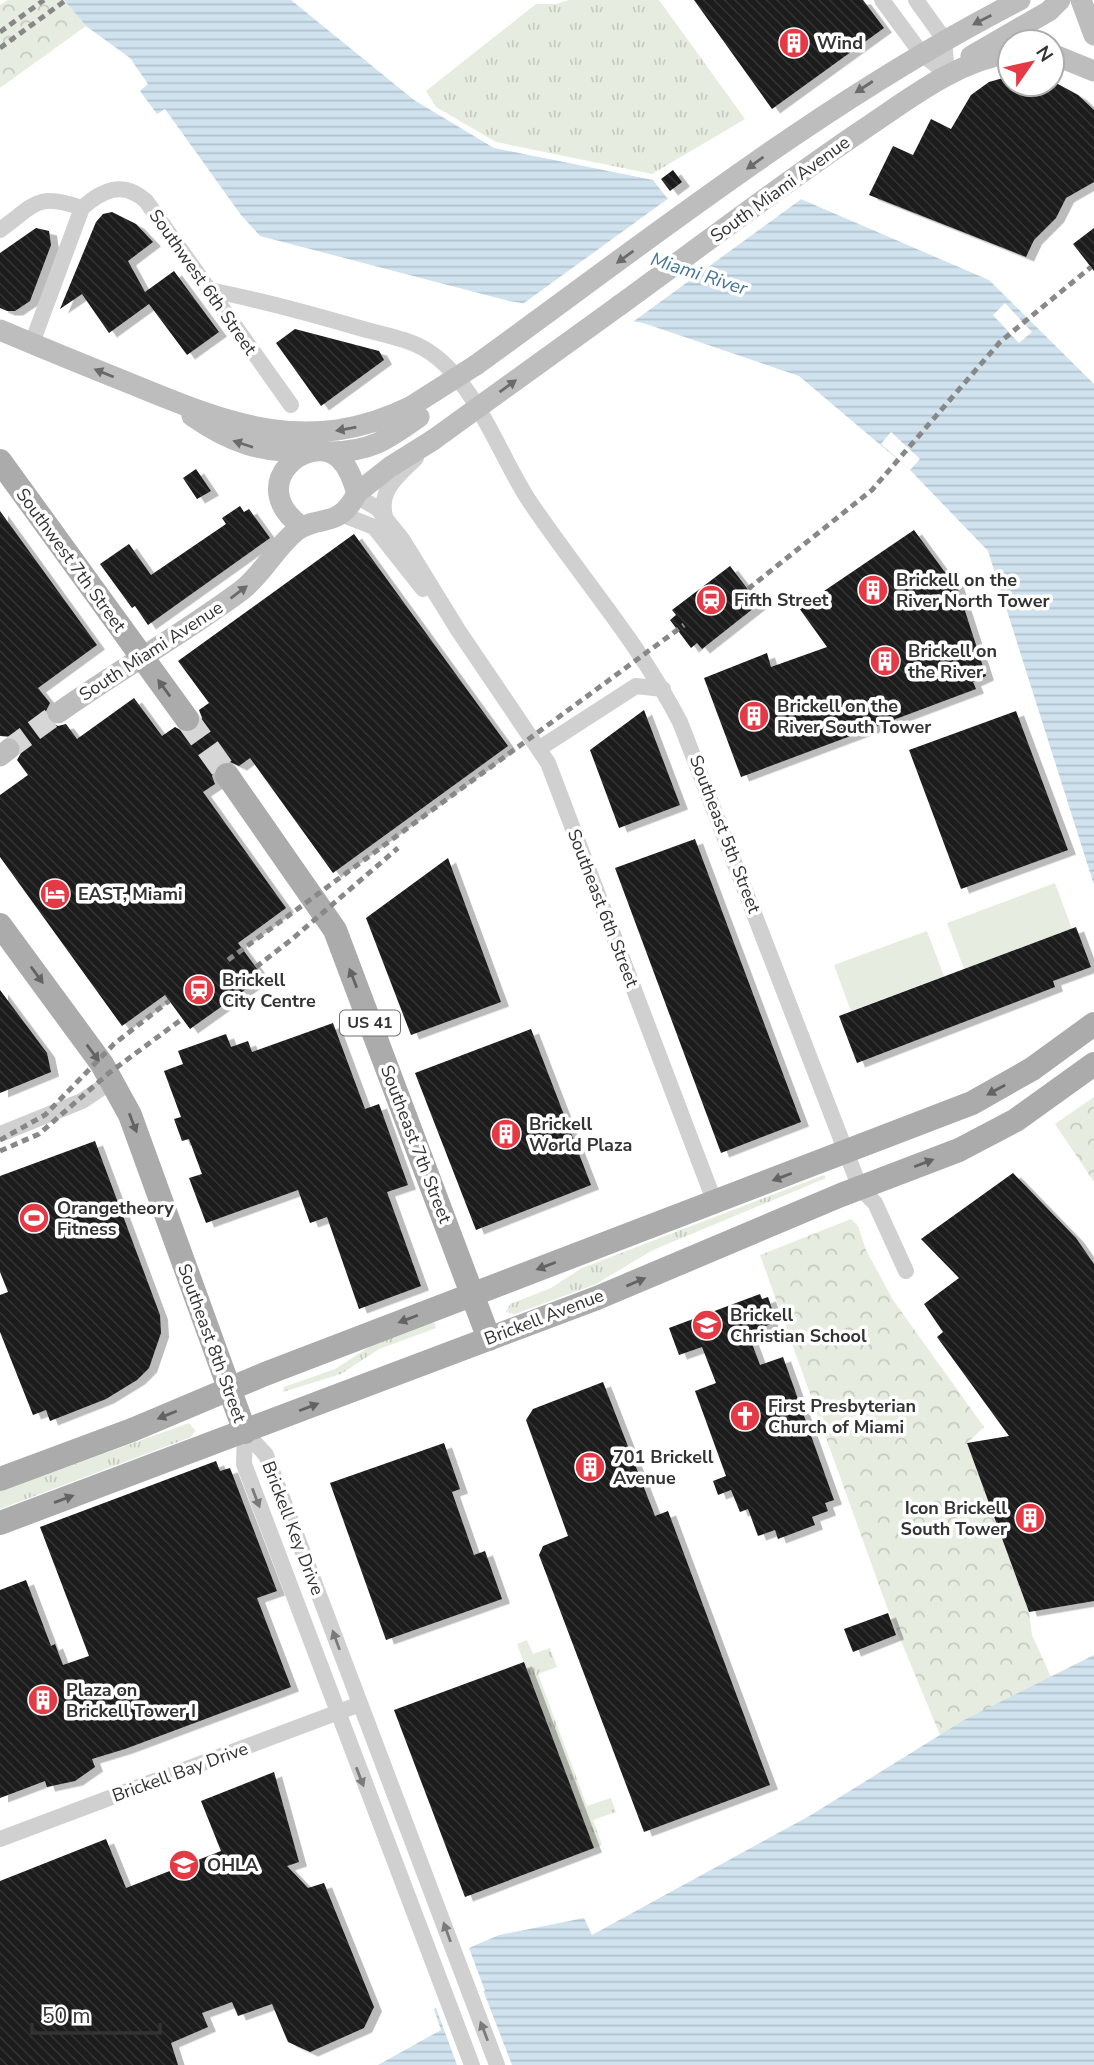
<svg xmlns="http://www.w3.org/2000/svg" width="1094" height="2065" font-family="'Nunito Sans',sans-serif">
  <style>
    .grass { fill: url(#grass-tufts) }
    .forest { fill: url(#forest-crowns) }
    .pitch { fill: #e6ecdf }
    .water { fill: url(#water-rules) }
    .pier { fill: #fff }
    .building { fill: url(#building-back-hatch); filter: url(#shadow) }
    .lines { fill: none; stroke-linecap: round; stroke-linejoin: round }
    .secondary-tunnel { stroke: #d6d6d6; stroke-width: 21; stroke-dasharray: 21 10; stroke-linecap: butt }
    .primary-tunnel { stroke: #d6d6d6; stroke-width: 24; stroke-dasharray: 24 12; stroke-linecap: butt }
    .minor { stroke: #d0d0d0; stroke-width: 16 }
    .secondary { stroke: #bdbdbd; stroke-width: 21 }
    .primary { stroke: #ababab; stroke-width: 24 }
    .rail { stroke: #888; stroke-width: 5; stroke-dasharray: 7 5; stroke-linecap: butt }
    .secondary-bridge { stroke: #bdbdbd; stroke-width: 21 }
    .oneway { fill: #6a6a6a }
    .oneway2 { fill: #636363 }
    .oneway3 { fill: #7a7a7a }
    .labels { text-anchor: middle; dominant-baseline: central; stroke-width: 7; stroke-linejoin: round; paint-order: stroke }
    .shield { fill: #fff; stroke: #707070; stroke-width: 2 }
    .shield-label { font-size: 16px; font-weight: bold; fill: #333 }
    .poi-label { font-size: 18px; font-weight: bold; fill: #333; stroke: #fff; text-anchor: start }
    .street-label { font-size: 18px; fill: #333; stroke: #fff }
    .water-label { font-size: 19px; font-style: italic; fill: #3f7597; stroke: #fff }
  </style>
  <defs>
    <pattern id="grass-tufts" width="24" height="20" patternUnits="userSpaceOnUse" patternTransform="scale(1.75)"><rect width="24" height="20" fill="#e6ecdf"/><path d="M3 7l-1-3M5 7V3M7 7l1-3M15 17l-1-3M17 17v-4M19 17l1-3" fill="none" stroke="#c6cbc0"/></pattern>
    <pattern id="forest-crowns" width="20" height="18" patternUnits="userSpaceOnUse" patternTransform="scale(1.75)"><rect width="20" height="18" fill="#e6ecdf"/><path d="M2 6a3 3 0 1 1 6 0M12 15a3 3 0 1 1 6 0" fill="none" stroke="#c6cbc0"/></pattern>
    <pattern id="water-rules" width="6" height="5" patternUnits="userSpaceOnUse" patternTransform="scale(1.75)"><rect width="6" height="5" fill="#cfe2ee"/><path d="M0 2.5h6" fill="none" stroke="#b2c2cd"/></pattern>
    <pattern id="building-back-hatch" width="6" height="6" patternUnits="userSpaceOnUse" patternTransform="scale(1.75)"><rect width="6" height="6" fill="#1a1a1a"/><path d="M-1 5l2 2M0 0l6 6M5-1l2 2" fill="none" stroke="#333"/></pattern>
    <filter id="shadow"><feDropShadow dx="8" dy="4.5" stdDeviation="0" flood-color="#0004"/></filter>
  </defs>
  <rect width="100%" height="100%" fill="#fff"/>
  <path class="grass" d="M569 0H659L745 119 652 174 496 142 436 107 426 91 536 4H556Z
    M824 1175 826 1178 653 1250 596 1284 515 1314 506 1312 510 1304 551 1288 582 1268Z
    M434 1322 436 1328 379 1349 341 1374 283 1392 284 1387 335 1369 374 1344Z
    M189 1423 195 1431 191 1437 0 1509V1491Z
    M527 1640 533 1654 550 1648 557 1667 538 1674 587 1806 611 1798 616 1812 593 1820 602 1845 594 1848 517 1644Z"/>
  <path class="forest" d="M8 0H64L86 26 0 88V5Z
    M1094 1097V1182L1055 1124Z
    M851 1219 858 1226 866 1250 893 1300 984 1427 967 1443 1029 1612 1032 1635 1051 1677 940 1735 887 1607 760 1255Z"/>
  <path class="pitch" d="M1055 883 1072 929 964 969 947 923Z
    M927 931 944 976 851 1011 834 965Z"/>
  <path class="water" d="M64 0H291L414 100 494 148 653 180 667 198 796 197 989 280 1094 384V885L988 551 910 470 799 376 643 323 509 301 260 236 241 215 165 109 157 114 140 91 148 84 130 58 86 26Z
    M1094 1655V2065H378L441 2030 434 2009 485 1991 469 1948 499 1935 584 1918 592 1935 811 1815 964 1720Z"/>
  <path class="pier" d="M796 194 804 197 630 324 520 306 673 195Z
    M1005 303 1032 332 1019 343 993 315Z
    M891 432 920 459 910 470 881 444Z
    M483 1990 512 2065H457L436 2008Z"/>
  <path class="building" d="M694 0H863L884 28 772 109Z
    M1010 76V84H1058L1078 95 1094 110V182L1066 198 1056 218 1034 240 1026 257 869 195 893 146 913 155 931 119 951 129 971 95 989 82Z
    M673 170 682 182 670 191 661 179Z
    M112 212 136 224 153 242 128 261 145 292 174 271 219 332 187 355 149 304 109 333 82 294 60 309 96 222 103 214Z
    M36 228 49 231 51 245 30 301 15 311H7L0 308V253Z
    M1094 228V271L1073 244Z
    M295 329 379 351 384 360 321 406 276 343Z
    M196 469 211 491 197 499 183 478Z
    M240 506 244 512 249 509 270 538 148 625 135 606 132 608 100 564 129 544 151 575 226 524 222 518Z
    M0 511 97 645 38 688 50 703 45 713 48 721 58 726 66 724 77 739 134 698 162 736 175 727 188 734 196 731 202 718 199 710 209 703 178 661 354 534 508 746 333 873 250 758 239 766 226 760 218 763 212 776 215 784 203 792 286 908 238 943 263 977 190 1029 165 995 122 1026 0 857V795L28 775 17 760 21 753 20 742 13 737 0 736Z
    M914 530 944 571 955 580 986 676 973 682 976 689 741 777 704 678 767 653 771 667 827 647 799 608Z
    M730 566 759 604 702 649 697 643 691 648 670 620 676 615 672 610Z
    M644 710 680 805 619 828 590 750Z
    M1016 711 1068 850 961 889 909 750Z
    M695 839 801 1122 721 1153 615 868Z
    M448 858 501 1002 411 1035 366 918Z
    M1076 927 1091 967 1053 981 1055 987 857 1063 839 1016Z
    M0 990 47 1053 51 1072 0 1093Z
    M333 1023 365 1109 379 1104 408 1185 387 1192 421 1286 359 1309 327 1217 310 1223 298 1190 206 1223 189 1178 202 1174 189 1139 182 1141 174 1119 181 1117 164 1071 183 1064 178 1051 226 1034 231 1047 248 1041 252 1052Z
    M531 1029 591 1185 476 1230 415 1073Z
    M95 1141 160 1315 161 1333 149 1368 137 1380 106 1399 50 1421 46 1410 33 1415 0 1332V1295L8 1292 0 1272V1176Z
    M1013 1173 1076 1238 1094 1264V1601L1029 1612 967 1443 1009 1436 937 1337 943 1332 924 1304 959 1278 921 1239Z
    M760 1294 762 1299 768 1297 773 1312 768 1314 771 1324 748 1333 760 1365 783 1357 834 1500 825 1503 828 1511 812 1517 815 1525 778 1539 775 1530 758 1536 748 1509 740 1512 731 1490 718 1495 713 1481 726 1476 695 1391 716 1383 702 1347 679 1355 669 1328Z
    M603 1382 655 1516 668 1511 770 1785 644 1832 539 1555 543 1546 568 1536 526 1420 533 1409Z
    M444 1443 460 1489 452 1492 474 1555 485 1551 502 1599 386 1640 330 1483Z
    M216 1461 220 1471 230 1468 277 1591 257 1598 291 1687 125 1749 92 1759 95 1767 75 1781 47 1787 45 1781 0 1798V1590L26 1580 51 1646 55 1644 63 1665 89 1656 40 1527Z
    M888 1613 896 1635 853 1652 844 1629Z
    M524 1662 594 1848 465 1897 394 1710Z
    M274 1772 299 1862 287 1866 308 1888 324 1883 374 2007 364 2028 310 2052 288 2042 272 2004 238 2016 232 2002 202 2013 208 2027 171 2043 178 2065H0V1881L106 1839 126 1888 221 1851 201 1801Z"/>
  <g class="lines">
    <path class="secondary-tunnel" d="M9 749 58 713"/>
    <path class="primary-tunnel" d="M187 719 227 775"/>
    <path class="minor" d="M882 0 921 53 947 74
      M916 0 944 39 947 74
      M0 230C36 204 37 192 82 208
      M209 290C261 300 312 314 363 329 385 335 409 339 428 351 474 380 499 454 528 499 578 574 639 642 680 722L860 1188 875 1203 906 1271
      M32 343 82 208C102 190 123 180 146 201L291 405
      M356 496 377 508 402 539 458 630 548 763 715 1203
      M341 514 374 527 423 589
      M385 516C378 490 399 475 416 458
      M540 748 636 686 663 689
      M0 1134 82 1101 112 1081
      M245 1432 266 1455 497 2065
      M245 1432 244 1464 472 2065
      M0 1839 360 1704"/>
    <path class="secondary" d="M1081 0 1094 35
      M1052 54 1094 71
      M971 56 1049 11 1060 0
      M620 305C701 246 781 185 864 129 909 99 955 62 1010 53
      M0 330C45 349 89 367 134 385 231 425 309 456 410 407
      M476 365C653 237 825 100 1020 0
      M192 416C232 444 260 452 309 452
      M329 452C370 452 387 440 419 417
      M357 493 390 467 433 440
      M58 713C118 670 182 635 242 590 263 574 275 548 296 531 319 514 339 530 357 493 353 481 349 468 340 459 310 430 243 484 302 527
      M0 756 9 749"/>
    <path class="primary" d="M0 461 187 719
      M227 775 335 930 489 1339
      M0 925 102 1064 130 1115 245 1432
      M0 1479 132 1430 265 1374 972 1103 1032 1069 1094 1024
      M0 1523 597 1298 841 1195 959 1150 1016 1120 1094 1064"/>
    <path class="rail" d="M0 32 44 0
      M0 48 66 0
      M748 589 872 490 1000 342 1091 267
      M228 960 684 625
      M256 967 291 940 398 848
      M0 1140 45 1115 114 1044 169 1001
      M0 1151 39 1134 109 1073 182 1019"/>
    <path class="secondary-bridge" d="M410 407 476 365
      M433 440 620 305"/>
  </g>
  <defs><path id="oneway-solid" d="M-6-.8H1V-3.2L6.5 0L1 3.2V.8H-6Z" transform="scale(1.75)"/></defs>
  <g class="oneway">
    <use href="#oneway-solid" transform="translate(982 20) rotate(153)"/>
    <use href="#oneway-solid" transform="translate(864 87) rotate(147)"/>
    <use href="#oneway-solid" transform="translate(755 163) rotate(144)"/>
    <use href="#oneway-solid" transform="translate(625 257) rotate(144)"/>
    <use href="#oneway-solid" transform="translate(104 373) rotate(-158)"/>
    <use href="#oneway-solid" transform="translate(508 386) rotate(-36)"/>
    <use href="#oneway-solid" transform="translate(346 429) rotate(170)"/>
    <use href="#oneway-solid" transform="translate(243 444) rotate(-162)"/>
    <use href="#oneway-solid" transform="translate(239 592) rotate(-37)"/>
  </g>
  <g class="oneway2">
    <use href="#oneway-solid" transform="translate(164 688) rotate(-126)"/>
    <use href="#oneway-solid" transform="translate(37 975) rotate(54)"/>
    <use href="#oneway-solid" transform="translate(353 978) rotate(-111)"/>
    <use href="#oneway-solid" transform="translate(93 1053) rotate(53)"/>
    <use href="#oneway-solid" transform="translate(996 1090) rotate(151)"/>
    <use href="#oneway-solid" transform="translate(133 1123) rotate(69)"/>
    <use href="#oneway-solid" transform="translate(924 1163) rotate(-21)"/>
    <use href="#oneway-solid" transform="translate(782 1177) rotate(159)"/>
    <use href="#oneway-solid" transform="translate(546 1266) rotate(159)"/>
    <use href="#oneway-solid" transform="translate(636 1282) rotate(-23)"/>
    <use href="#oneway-solid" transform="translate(408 1319) rotate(159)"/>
    <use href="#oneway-solid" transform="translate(309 1407) rotate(-21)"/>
    <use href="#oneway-solid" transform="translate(167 1415) rotate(158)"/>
    <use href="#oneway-solid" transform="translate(64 1499) rotate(-20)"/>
  </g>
  <g class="oneway3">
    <use href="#oneway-solid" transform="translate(256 1498) rotate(69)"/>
    <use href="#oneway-solid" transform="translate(336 1640) rotate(-110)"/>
    <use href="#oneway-solid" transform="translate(360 1777) rotate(69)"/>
    <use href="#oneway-solid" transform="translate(447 1932) rotate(-110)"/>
    <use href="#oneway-solid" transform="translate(484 2031) rotate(-111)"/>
  </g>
  <defs>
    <g id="building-disc" transform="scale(1.575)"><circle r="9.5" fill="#e63946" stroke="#fff"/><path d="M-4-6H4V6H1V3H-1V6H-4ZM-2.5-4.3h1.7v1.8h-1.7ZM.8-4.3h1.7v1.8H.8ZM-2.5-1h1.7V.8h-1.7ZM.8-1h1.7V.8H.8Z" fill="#fff"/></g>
    <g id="station-disc" transform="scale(1.575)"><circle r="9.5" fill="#e63946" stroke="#fff"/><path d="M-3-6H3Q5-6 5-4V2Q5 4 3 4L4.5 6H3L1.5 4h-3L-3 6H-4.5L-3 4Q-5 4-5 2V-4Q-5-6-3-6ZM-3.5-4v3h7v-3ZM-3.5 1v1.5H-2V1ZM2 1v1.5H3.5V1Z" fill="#fff"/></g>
    <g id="hotel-disc" transform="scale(1.575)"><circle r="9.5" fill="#e63946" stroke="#fff"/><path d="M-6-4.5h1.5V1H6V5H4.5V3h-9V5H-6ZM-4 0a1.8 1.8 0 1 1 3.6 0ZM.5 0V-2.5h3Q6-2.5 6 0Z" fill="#fff"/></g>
    <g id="stadium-disc" transform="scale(1.575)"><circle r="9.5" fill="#e63946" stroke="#fff"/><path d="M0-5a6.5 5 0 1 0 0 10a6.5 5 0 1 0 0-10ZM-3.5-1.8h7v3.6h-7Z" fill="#fff"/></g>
    <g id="school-disc" transform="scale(1.575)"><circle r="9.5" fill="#e63946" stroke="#fff"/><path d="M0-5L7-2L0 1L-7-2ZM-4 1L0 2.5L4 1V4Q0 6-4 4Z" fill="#fff"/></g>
    <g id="church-disc" transform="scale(1.575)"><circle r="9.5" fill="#e63946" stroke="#fff"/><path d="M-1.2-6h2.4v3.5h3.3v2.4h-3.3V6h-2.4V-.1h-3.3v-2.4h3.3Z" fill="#fff"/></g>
  </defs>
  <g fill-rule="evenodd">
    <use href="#building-disc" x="794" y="43"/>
    <use href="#building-disc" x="873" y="590"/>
    <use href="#station-disc" x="711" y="600"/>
    <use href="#building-disc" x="885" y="661"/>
    <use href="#building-disc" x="754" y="716"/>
    <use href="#hotel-disc" x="55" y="894"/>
    <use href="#station-disc" x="199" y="990"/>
    <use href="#building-disc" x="506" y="1134"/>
    <use href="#stadium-disc" x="34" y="1218"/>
    <use href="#school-disc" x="707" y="1325"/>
    <use href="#church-disc" x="745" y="1416"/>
    <use href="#building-disc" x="590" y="1467"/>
    <use href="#building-disc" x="1030" y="1518"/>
    <use href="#building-disc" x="43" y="1700"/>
    <use href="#school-disc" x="184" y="1865"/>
  </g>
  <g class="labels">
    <rect class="shield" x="340" y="1010.5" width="60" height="25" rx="5"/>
    <g class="shield-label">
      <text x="370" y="1023">US 41</text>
    </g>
    <g class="poi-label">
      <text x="817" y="43">Wind</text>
      <text x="896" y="580">Brickell on the<tspan x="896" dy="21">River North Tower</tspan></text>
      <text x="734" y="600">Fifth Street</text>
      <text x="908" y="651">Brickell on<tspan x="908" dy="21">the River</tspan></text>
      <text x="777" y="706">Brickell on the<tspan x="777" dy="21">River South Tower</tspan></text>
      <text x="78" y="894">EAST, Miami</text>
      <text x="222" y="980">Brickell<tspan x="222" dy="21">City Centre</tspan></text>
      <text x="529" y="1124">Brickell<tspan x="529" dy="21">World Plaza</tspan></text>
      <text x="57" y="1208">Orangetheory<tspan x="57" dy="21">Fitness</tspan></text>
      <text x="730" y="1315">Brickell<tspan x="730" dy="21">Christian School</tspan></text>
      <text x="768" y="1406">First Presbyterian<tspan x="768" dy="21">Church of Miami</tspan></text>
      <text x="613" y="1457">701 Brickell<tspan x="613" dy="21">Avenue</tspan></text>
      <text x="1007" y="1508" text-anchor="end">Icon Brickell<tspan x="1007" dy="21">South Tower</tspan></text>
      <text x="66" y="1690">Plaza on<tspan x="66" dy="21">Brickell Tower I</tspan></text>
      <text x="207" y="1865">OHLA</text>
    </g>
    <g class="street-label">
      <text transform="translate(780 189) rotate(-36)">South Miami Avenue</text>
      <text transform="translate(203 282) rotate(55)">Southwest 6th Street</text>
      <text transform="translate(71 560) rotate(54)">Southwest 7th Street</text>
      <text transform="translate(151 651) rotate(-33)">South Miami Avenue</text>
      <text transform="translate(725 834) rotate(69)">Southeast 5th Street</text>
      <text transform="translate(603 908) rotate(69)">Southeast 6th Street</text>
      <text transform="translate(416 1144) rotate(69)">Southeast 7th Street</text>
      <text transform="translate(544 1317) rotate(-21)">Brickell Avenue</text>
      <text transform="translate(212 1343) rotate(70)">Southeast 8th Street</text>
      <text transform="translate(293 1528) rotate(69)">Brickell Key Drive</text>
      <text transform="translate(180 1772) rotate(-20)">Brickell Bay Drive</text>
    </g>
    <g class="water-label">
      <text transform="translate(699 274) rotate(18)">Miami River</text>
    </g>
  </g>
  <g transform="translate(1031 63) rotate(56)"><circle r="33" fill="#ffffff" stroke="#adadad" stroke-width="2"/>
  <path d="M0-5L12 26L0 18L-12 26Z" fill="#e63946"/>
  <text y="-10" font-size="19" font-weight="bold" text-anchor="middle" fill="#333333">N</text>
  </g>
  <path d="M32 2023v10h128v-10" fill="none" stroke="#333333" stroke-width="3.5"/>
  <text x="42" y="2023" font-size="21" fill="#333333" stroke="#ffffff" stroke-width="5" paint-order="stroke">50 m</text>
</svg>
